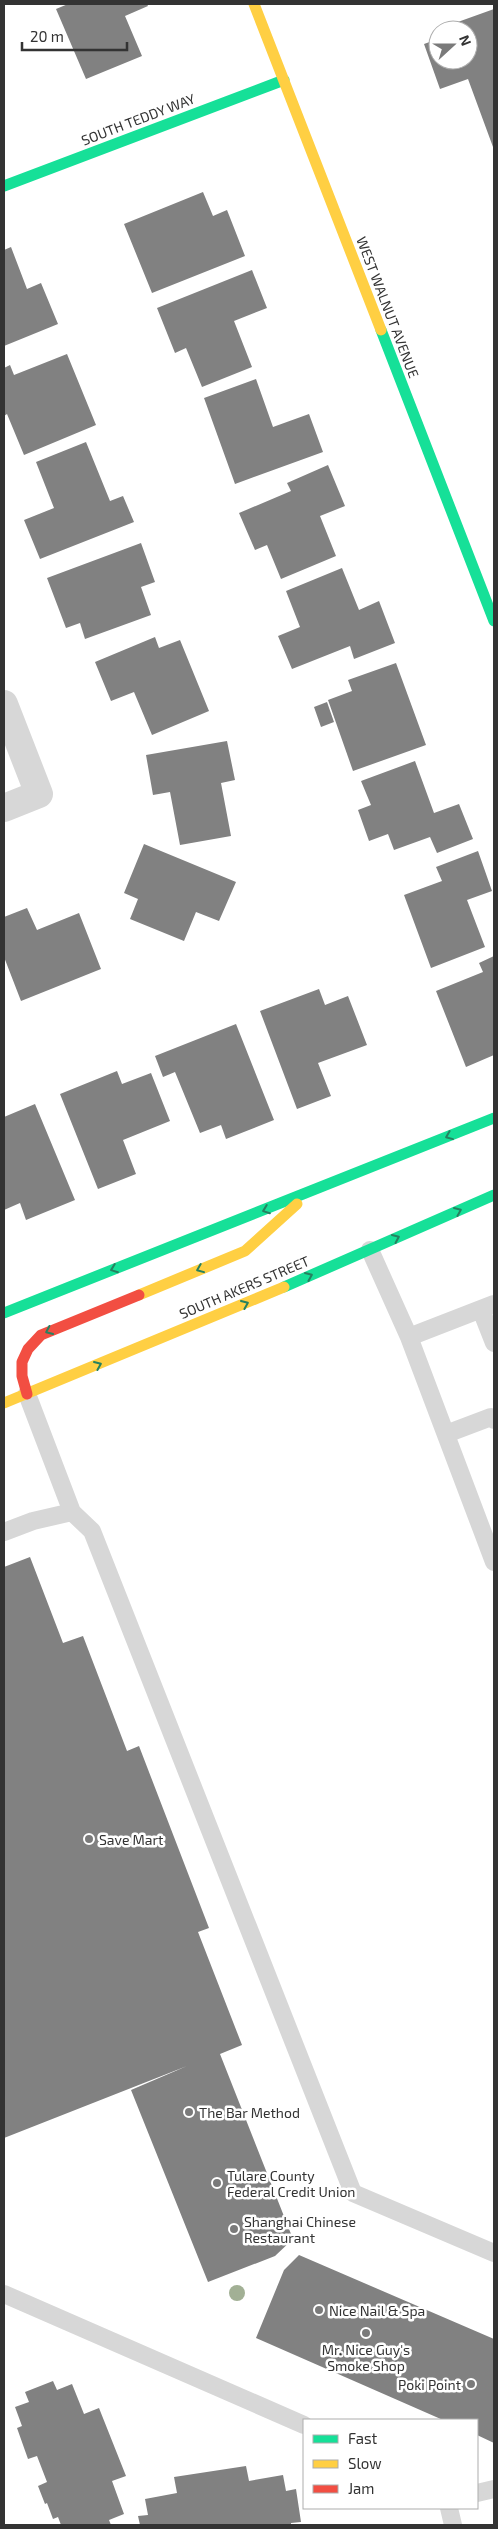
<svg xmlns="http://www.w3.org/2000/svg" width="498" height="2529" font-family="'Exo 2',sans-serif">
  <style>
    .building { fill: #818181 }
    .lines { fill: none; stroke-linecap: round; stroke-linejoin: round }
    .lane { stroke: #d7d7d7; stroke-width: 18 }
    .street { stroke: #d7d7d7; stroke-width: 28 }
    .fast { stroke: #16e098; stroke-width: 11 }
    .slow { stroke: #ffcf43; stroke-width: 11 }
    .jam { stroke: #f24e42; stroke-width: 11 }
    .tree { fill: #a2b095 }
    .oneway { stroke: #268160 }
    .poi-dot { fill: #7a7a7a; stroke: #fff; stroke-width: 2 }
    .labels { text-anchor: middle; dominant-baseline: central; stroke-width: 5; stroke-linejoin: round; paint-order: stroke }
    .street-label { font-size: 14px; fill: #333; stroke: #fff }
    .poi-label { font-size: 14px; fill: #333; stroke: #fff; text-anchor: start }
  </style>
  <rect width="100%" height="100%" fill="#fff"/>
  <path class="building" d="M68 4H147L148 6 125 16 142 56 86 79 56 9Z
    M494 9V147H493L468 79 440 89 424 44 438 39V60H468V30H457L455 23Z
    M203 192 213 216 227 210 245 256 152 293 124 224Z
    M11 247 27 289 41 283 58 324 4 346V250Z
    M252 270 267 308 234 321 252 367 202 387 186 348 175 353 157 308Z
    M67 354 96 425 24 455 7 414 4 416V368L10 365 14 375Z
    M256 379 273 427 309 414 323 452 235 484 204 398Z
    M86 442 110 501 123 496 134 522 40 559 24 520 54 508 36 462Z
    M328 465 345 506 320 516 336 556 281 579 267 545 255 550 239 513 291 491 287 483Z
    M141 543 155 582 141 587 151 615 85 639 80 623 66 628 47 578Z
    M342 568 359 610 379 601 395 643 354 659 350 646 292 669 278 636 300 627 286 591Z
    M155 637 159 648 180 640 209 711 152 735 134 692 111 701 95 662Z
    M396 663 426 745 353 771 328 700 352 691 348 680Z
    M327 702 334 722 321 727 314 707Z
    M227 741 235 780 221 783 231 836 180 845 170 792 153 795 146 755Z
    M415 761 434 813 459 804 473 839 437 853 430 837 394 850 388 834 369 841 358 810 371 805 361 781Z
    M144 844 236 882 219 921 196 912 184 941 130 919 138 899 124 893Z
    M478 851 492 891 467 900 485 947 431 968 404 895 442 881 436 867Z
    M27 908 37 930 79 913 101 969 21 1001 4 957V917Z
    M494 956V1055L466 1067 436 991 483 972 479 963Z
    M319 989 325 1005 348 996 367 1045 318 1063 331 1096 297 1109 260 1011Z
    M236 1024 274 1120 226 1139 221 1125 200 1133 175 1072 163 1077 155 1056Z
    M117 1071 122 1084 151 1073 170 1121 123 1140 136 1174 98 1189 60 1094Z
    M35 1104 75 1200 26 1220 20 1203 4 1210V1117Z
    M30 1557 63 1643 83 1636 127 1751 139 1746 209 1928 198 1932 242 2045 220 2054 293 2239 275 2256 208 2282 131 2090 187 2066 4 2138V1567Z
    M299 2255 494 2339V2443L477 2435V2420H443L256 2338 284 2270Z
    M53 2381 57 2390 72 2384 84 2414 99 2408 126 2476 112 2481 124 2514 109 2520 111 2525H61L58 2517 53 2519 47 2503 45 2504 38 2486 47 2482 37 2456 28 2459 17 2428 22 2426 15 2407 29 2402 25 2392Z
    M246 2466 249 2481 283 2475 286 2491 296 2489 301 2522 291 2523V2525H140L138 2516 148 2515 145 2499 177 2493 174 2477Z"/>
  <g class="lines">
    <path class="lane" d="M370 1250 409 1337 494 1562
      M481 1310 494 1343
      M409 1337 494 1304
      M27 1394 72 1512 92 1531 353 2193 494 2253
      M446 1434 491 1417 494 1420
      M4 1532 33 1521 72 1512
      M4 2294 304 2425
      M477 2493 494 2489
      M449 2508 453 2525"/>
    <path class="street" d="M4 704 39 794 4 808"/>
    <path class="fast" d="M4 186 284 80
      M381 330 494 621
      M284 1287 494 1195
      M4 1313 494 1118"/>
    <path class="slow" d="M254 4 381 330
      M139 1295 245 1251 297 1204
      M4 1403 284 1287"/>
    <path class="jam" d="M27 1394 22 1376V1362L28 1349 41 1335 139 1295"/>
  </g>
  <circle class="tree" cx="237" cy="2293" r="8"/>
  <defs><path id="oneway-chevron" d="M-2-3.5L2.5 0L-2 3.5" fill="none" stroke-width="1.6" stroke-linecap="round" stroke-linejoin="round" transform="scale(1.25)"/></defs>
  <g class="oneway">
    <use href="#oneway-chevron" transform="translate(449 1136) rotate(158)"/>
    <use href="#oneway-chevron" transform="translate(266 1210) rotate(159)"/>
    <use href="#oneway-chevron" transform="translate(458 1211) rotate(-23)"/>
    <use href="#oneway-chevron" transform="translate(396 1238) rotate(-24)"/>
    <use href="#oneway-chevron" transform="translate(114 1269) rotate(159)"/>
    <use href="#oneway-chevron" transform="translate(200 1269) rotate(158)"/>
    <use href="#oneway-chevron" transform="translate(309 1276) rotate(-23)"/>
    <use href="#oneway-chevron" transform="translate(245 1304) rotate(-23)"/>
    <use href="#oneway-chevron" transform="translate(49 1331) rotate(155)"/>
    <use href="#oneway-chevron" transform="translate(98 1365) rotate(-23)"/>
  </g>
  <g class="poi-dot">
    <circle cx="89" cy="1839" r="5"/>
    <circle cx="189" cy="2112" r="5"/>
    <circle cx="217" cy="2183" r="5"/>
    <circle cx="234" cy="2229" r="5"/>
    <circle cx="319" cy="2310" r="5"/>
    <circle cx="366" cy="2333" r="5"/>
    <circle cx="471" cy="2384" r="5"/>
  </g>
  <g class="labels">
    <g class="street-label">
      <text transform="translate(138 119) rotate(-21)">SOUTH TEDDY WAY</text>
      <text transform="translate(388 307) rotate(69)">WEST WALNUT AVENUE</text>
      <text transform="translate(244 1287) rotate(-23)">SOUTH AKERS STREET</text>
    </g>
    <g class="poi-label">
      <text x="99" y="1839">Save Mart</text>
      <text x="199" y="2112">The Bar Method</text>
      <text x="227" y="2175">Tulare County<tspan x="227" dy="16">Federal Credit Union</tspan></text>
      <text x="244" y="2221">Shanghai Chinese<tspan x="244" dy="16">Restaurant</tspan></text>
      <text x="329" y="2310">Nice Nail &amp; Spa</text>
      <text x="366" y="2349" text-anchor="middle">Mr. Nice Guy's<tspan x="366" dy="16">Smoke Shop</tspan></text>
      <text x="461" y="2384" text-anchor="end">Poki Point</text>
    </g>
  </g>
  <rect width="498" height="2529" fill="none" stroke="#333333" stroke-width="10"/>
  <rect x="303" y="2419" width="175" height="90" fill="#ffffff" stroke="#adadad"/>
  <rect x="313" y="2435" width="25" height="8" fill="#16e098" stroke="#adadad"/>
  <text x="348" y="2444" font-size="15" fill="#333333">Fast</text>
  <rect x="313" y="2460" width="25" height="8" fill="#ffcf43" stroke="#adadad"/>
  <text x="348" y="2469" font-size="15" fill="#333333">Slow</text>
  <rect x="313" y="2485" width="25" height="8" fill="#f24e42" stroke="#adadad"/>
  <text x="348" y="2494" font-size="15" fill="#333333">Jam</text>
  <g transform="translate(453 45) rotate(69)"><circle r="24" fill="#ffffff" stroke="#adadad"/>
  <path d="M0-4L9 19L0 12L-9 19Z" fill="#7a7a7a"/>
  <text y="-8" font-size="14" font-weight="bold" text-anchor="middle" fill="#333333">N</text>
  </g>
  <path d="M22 42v8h105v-8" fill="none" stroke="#333333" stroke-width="2.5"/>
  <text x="30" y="42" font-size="15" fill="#333333" stroke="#ffffff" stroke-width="4" paint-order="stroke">20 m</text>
</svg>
